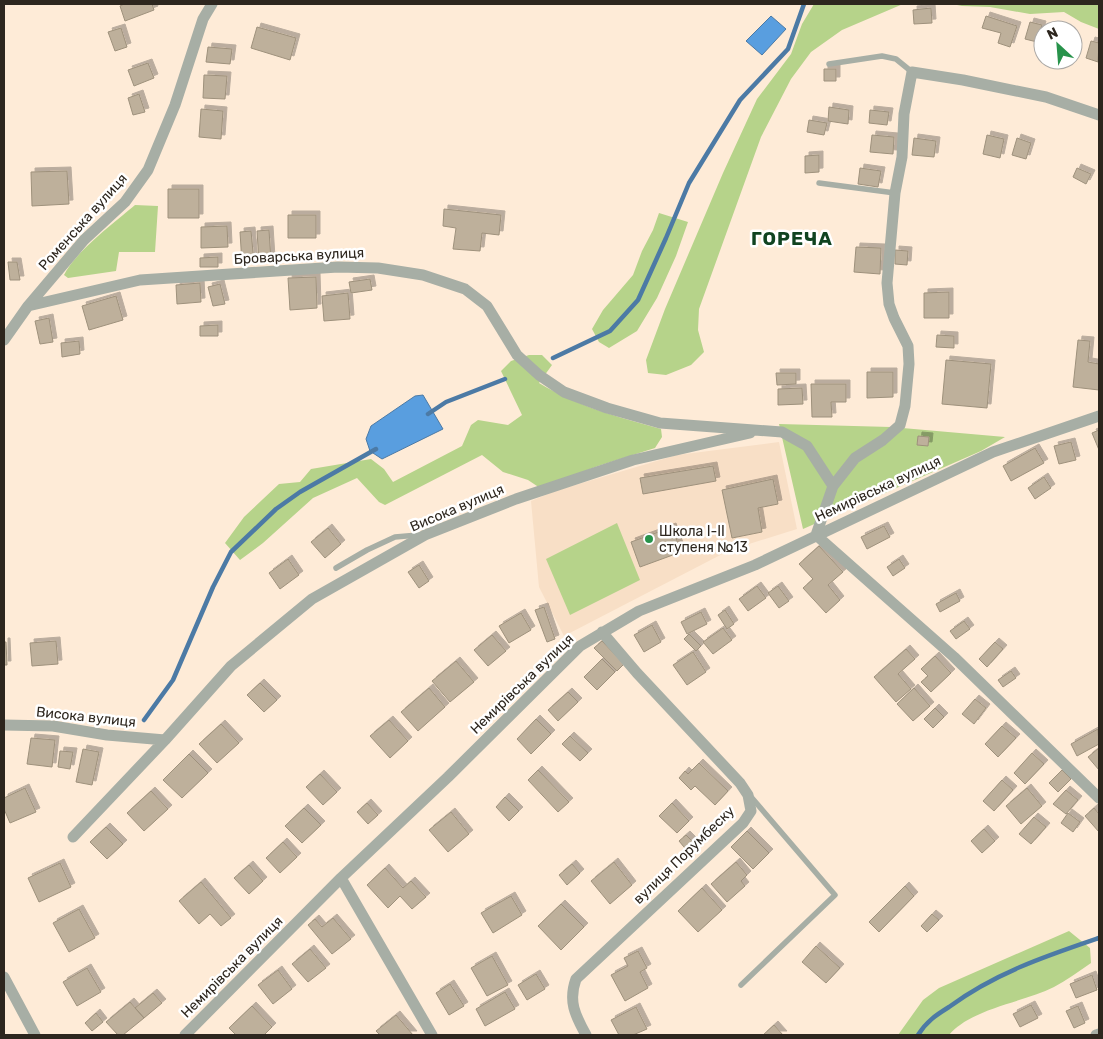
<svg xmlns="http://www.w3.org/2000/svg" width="1103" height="1039" font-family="Rubik,sans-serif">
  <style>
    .built { fill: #f8dfc6 }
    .green { fill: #b6d38a }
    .water { fill: #599edf; stroke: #4c7aa5 }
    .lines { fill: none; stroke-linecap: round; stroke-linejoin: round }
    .stream { stroke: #4c7aa5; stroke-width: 4.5 }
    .building { fill: #beb09b; stroke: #9e917c; filter: url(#shadow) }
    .service { stroke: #a7aea5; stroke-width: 5.5 }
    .minor { stroke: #a7aea5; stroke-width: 11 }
    .poi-dot { fill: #28934b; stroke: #fff; stroke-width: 2 }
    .labels { text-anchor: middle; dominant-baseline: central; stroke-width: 5; stroke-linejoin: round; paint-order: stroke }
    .street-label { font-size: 14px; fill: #2d261e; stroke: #fff }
    .poi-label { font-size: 14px; fill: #2d261e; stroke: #fff; text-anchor: start }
    .district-label { font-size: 19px; font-weight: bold; letter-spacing: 1px; fill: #104320; stroke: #fff }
  </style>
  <defs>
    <filter id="shadow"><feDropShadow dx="4" dy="-4" stdDeviation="0" flood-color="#0004"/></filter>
  </defs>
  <rect width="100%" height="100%" fill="#feebd7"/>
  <path class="built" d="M779 442 797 529 730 550 564 636 539 587 531 501 555 491 677 455Z"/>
  <path class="green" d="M814 4H903L842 30 811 52 791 79 761 137 699 309 698 330 704 352 691 365 666 375 648 373 646 360 665 309 723 173 757 99 791 54 802 24Z
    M952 4H1097L1099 6V29L1081 22 1064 12 1030 14 990 7 962 6Z
    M135 205 158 206 155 252H119L116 271 68 278 64 275C75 252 115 222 135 205Z
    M659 213 688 222 676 256 657 298 637 331 609 348 599 342 592 329 603 310 633 275 642 251 653 230Z
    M529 355H542L552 365 539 383C577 406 618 417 661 429L662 437 655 448 598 466 540 488 528 480 503 472 482 455 385 505 379 502 357 478 313 498 263 543 240 560 225 543 244 517 279 484 300 482 311 469 371 459 384 469 393 482 462 446 471 425 478 420 508 425 522 415 501 371 511 361Z
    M779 424 891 427 1005 437 981 451 803 529Z
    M617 523 640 580 570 615 546 559Z
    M1069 931 1090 948 1091 963C1079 971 1067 980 1054 987 1022 1003 972 1008 949 1035H898L923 1000 939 988Z"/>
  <path class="water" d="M771 16 786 29 762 55 746 41Z
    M423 395 443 429 382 459 370 451 366 439 371 426 415 396Z"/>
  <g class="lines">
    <path class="stream" d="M553 358 610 331 638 300 666 238 689 183 740 100 788 49 804 4
      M428 414 446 402 505 379
      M144 720 173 680 213 587 231 552 276 509 300 492 376 449
      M918 1035C926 1022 936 1015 949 1007 995 973 1046 956 1099 938"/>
  </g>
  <path class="building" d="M124 4H152L154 10 125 21 120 6Z
    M931 8 932 23 914 24 913 10Z
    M986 16 1017 26 1010 47 998 43 1001 33 982 28Z
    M1030 22 1042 25 1037 42 1025 39Z
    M257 27 296 38 290 60 251 48Z
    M121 28 127 47 115 51 108 32Z
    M1091 41 1099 43 1098 62 1086 58Z
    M208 47 232 49 230 64 206 62Z
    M148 63 154 78 134 86 128 70Z
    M824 69H836V81H824Z
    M204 75 227 76 225 99 203 98Z
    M139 94 145 112 133 115 128 98Z
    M829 107 849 110 848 124 828 121Z
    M201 109 223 111 221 139 199 137Z
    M870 110 889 112 887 125 869 123Z
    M809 120 827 123 824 135 807 132Z
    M872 135 894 137 893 154 870 152Z
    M987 135 1004 139 1000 158 983 154Z
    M914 138 936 141 934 157 912 155Z
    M1017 138 1031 143 1026 159 1012 155Z
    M819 155V172L805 173V156Z
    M860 168 881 171 878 187 858 184Z
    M1077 168 1091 174 1086 184 1073 177Z
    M67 171 69 204 32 206 31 172Z
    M168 189H199V218H168Z
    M444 209 501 215 499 235 482 233 480 251 453 249 456 228 443 226Z
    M288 215H316V238H288Z
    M227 226 228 247 201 248V227Z
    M269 230 271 261 259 262 257 231Z
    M251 231 254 263 242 264 240 232Z
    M856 247 881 248 880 274 854 272Z
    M895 250 908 251 907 265 895 264Z
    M218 257V267H200V258Z
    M8 262H17L20 280H10Z
    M316 277 317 308 290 310 288 278Z
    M370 279 372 290 351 293 349 282Z
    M200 283 201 302 177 304 176 285Z
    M220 284 225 304 213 306 208 287Z
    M949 292V318H924V293Z
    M348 293 350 319 324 321 322 296Z
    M116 296 123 320 89 330 82 306Z
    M49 318 53 342 40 344 35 321Z
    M218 325V336H200V326Z
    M937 335 954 336V348L936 347Z
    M1078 340 1090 341 1088 362 1099 364V390L1073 387Z
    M79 341 80 354 62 357 61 343Z
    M946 360 991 364 987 408 942 404Z
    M867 372H893V397L867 398Z
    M776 373H796V384L777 385Z
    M811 384H846V402H831L832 417H812Z
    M802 388 803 404 778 405V389Z
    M1099 430V450L1092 433Z
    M918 436 929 437 928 446 917 445Z
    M1071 442 1076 460 1059 464 1054 446Z
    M1035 448 1044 463 1011 481 1003 466Z
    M713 466 716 481 643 494 640 478Z
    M1044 477 1051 488 1035 499 1028 488Z
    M773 479 778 504 758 508 762 532 732 538 722 490Z
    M884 526 890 537 867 549 861 537Z
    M672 527 681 552 640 567 631 542Z
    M328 528 341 544 325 558 311 542Z
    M819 546 843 572 828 585 840 600 826 613 803 588 813 579 799 564Z
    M288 559 299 575 280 589 269 573Z
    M899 559 905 568 893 576 887 567Z
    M419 565 429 581 419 588 408 572Z
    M757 586 766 598 748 611 739 599Z
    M778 586 789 601 779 608 768 593Z
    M956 593 960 601 940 612 936 604Z
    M544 607 555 639 547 642 535 610Z
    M725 610 734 624 727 629 718 615Z
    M701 612 707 624 687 634 681 622Z
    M521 613 531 630 509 643 499 626Z
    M964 621 970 629 956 639 950 631Z
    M652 625 661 642 644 652 634 635Z
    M723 628 732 640 713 654 703 642Z
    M689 634 701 646 696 651 684 639Z
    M492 635 506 651 488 666 474 650Z
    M56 641 58 664 32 666 30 643Z
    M602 641 624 664 617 671 594 648Z
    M4 642H6L7 665H4Z
    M995 642 1003 649 987 667 979 659Z
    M906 649 915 659 898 674 911 689 896 702 874 677Z
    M693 652 706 672 687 685 673 665Z
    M935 656 951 673 931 692 921 682 928 676 921 669Z
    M602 659 615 672 597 690 584 677Z
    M456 661 474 682 450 702 432 681Z
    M1011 671 1016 678 1003 687 998 680Z
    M260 683 277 700 264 712 247 695Z
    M429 688 445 707 418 731 401 712Z
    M914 688 930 706 913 721 897 704Z
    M568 692 578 702 558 721 548 710Z
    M975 699 986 708 974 724 962 714Z
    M935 708 944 717 933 728 924 719Z
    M536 719 551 734 531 754 517 739Z
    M389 720 408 741 390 758 370 736Z
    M221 724 239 743 217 763 199 744Z
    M1002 726 1016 738 998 757 985 744Z
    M1098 729 1099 744 1077 756 1071 744Z
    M570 736 588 753 580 761 562 744Z
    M31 738 55 740 52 767 27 764Z
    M1099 748V770L1088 757Z
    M83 749 99 752 92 785 76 782Z
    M60 751 73 752 70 769 58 767Z
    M1032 753 1044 764 1025 784 1014 773Z
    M189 754 208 773 182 798 163 780Z
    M699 763 728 791 715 805 695 786 691 790 679 778 685 771 688 774Z
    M538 770 569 802 558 812 528 780Z
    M1062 770 1071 779 1058 792 1049 783Z
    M320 774 337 792 323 805 306 787Z
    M1002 780 1013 790 994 811 983 801Z
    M25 788 36 812 10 823 4 809V798Z
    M1027 788 1042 806 1021 824 1006 806Z
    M1066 790 1078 800 1066 814 1053 804Z
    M151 791 168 809 144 831 127 813Z
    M505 797 519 811 509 821 496 807Z
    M367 803 378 815 368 824 357 812Z
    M672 803 689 821 677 833 659 816Z
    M304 808 321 825 302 843 285 826Z
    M1094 808 1099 814V832L1085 816Z
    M451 812 469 834 448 852 429 830Z
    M1068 813 1080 822 1073 832 1061 823Z
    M1034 817 1046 827 1031 844 1019 834Z
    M106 827 123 844 107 859 90 842Z
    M984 829 995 841 982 853 971 841Z
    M747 831 769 853 753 869 731 847Z
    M686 835 697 846 689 853 679 841Z
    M283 842 297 857 280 873 266 858Z
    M614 862 632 885 610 904 591 881Z
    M736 862 747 875 741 881 745 886 727 902 711 884Z
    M60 863 71 887 39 902 28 878Z
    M572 864 580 873 567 885 559 875Z
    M249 865 263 881 249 894 234 878Z
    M385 868 403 888 411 881 426 897 412 909 400 896 388 908 367 885Z
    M201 882 231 918 221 926 210 914 199 924 179 901Z
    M905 886 914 896 879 932 869 922Z
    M702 888 722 910 698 932 678 911Z
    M511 896 522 915 493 933 481 913Z
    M561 904 584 927 561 950 538 926Z
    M79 909 95 938 69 952 53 923Z
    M932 914 939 920 927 932 921 926Z
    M333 918 351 939 332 954 308 925 315 919 322 927Z
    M816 946 840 968 826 983 802 962Z
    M310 949 326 968 308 982 292 964Z
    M638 951 647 968 640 972 648 988 625 1001 611 975 628 966 624 958Z
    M492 956 508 985 487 996 471 968Z
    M87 968 101 992 77 1006 63 982Z
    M278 970 292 989 273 1004 258 985Z
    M536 974 545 989 527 1000 518 985Z
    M1092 975 1097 990 1076 998 1070 984Z
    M450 984 464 1006 449 1015 436 993Z
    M505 992 515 1009 485 1026 476 1009Z
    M153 993 162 1003 144 1018 135 1008Z
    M130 1002 144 1018 123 1035H118L106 1022Z
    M1031 1005 1038 1018 1020 1027 1013 1014Z
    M252 1006 272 1027 264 1035H236L229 1028Z
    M1078 1006 1085 1023 1074 1028 1066 1011Z
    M636 1007 647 1029 633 1035H619L611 1020Z
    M96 1013 103 1022 92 1031 85 1023Z
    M396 1015 413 1035H380L376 1031Z
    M774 1025 783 1035H763Z"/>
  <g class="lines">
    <path class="service" d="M829 64 882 56 896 59 912 72
      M819 183 895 193
      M336 568 367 550 395 537 418 535
      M741 985 835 895 752 798"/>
    <path class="minor" d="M28 306 140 280 338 267 378 268 423 275 465 289 487 306 517 355 539 375 564 392 607 408 660 423 782 432 807 446 833 486 816 535 954 657 1099 798
      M4 340 28 306 84 240 125 202 148 170 175 105 203 19 212 4
      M833 486 855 458 883 440 900 425 905 406 909 364 908 346 894 318 889 304 887 283 895 193 902 157 904 114 912 72 963 80 1046 97 1099 115
      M4 725 53 726 107 735 165 740
      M73 837 165 740 231 666 312 599 425 535 516 499 633 460 750 433
      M341 878 432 1035
      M4 977 35 1035
      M185 1035 341 878 448 777 580 646 639 611 755 565 993 452 1099 416
      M586 1035C575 1015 568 1001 576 979L743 823 751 811 748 795 740 783 637 673 602 632
      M1096 1035 1099 1034"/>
  </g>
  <circle class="poi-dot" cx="649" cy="539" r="5"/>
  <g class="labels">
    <g class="street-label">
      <text transform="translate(83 222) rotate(-48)">Роменська вулиця</text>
      <text transform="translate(299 256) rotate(-3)">Броварська вулиця</text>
      <text transform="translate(878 489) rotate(-25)">Немирівська вулиця</text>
      <text transform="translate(457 508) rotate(-23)">Висока вулиця</text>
      <text transform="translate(522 684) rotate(-44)">Немирівська вулиця</text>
      <text transform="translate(86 717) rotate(6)">Висока вулиця</text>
      <text transform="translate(684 855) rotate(-44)">вулиця Порумбеску</text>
      <text transform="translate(232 967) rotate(-45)">Немирівська вулиця</text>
    </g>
    <g class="poi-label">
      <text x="659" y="531">Школа I-II<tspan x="659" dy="16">ступеня №13</tspan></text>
    </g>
    <g class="district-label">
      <text x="792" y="238">ГОРЕЧА</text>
    </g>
  </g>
  <rect width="1103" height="1039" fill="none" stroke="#2d261e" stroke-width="10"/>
  <g transform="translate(1058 45) rotate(334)"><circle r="24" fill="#ffffff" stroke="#aba8a5"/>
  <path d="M0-4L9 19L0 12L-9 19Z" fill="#28934b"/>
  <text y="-8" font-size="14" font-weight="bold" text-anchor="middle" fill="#2d261e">N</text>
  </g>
</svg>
